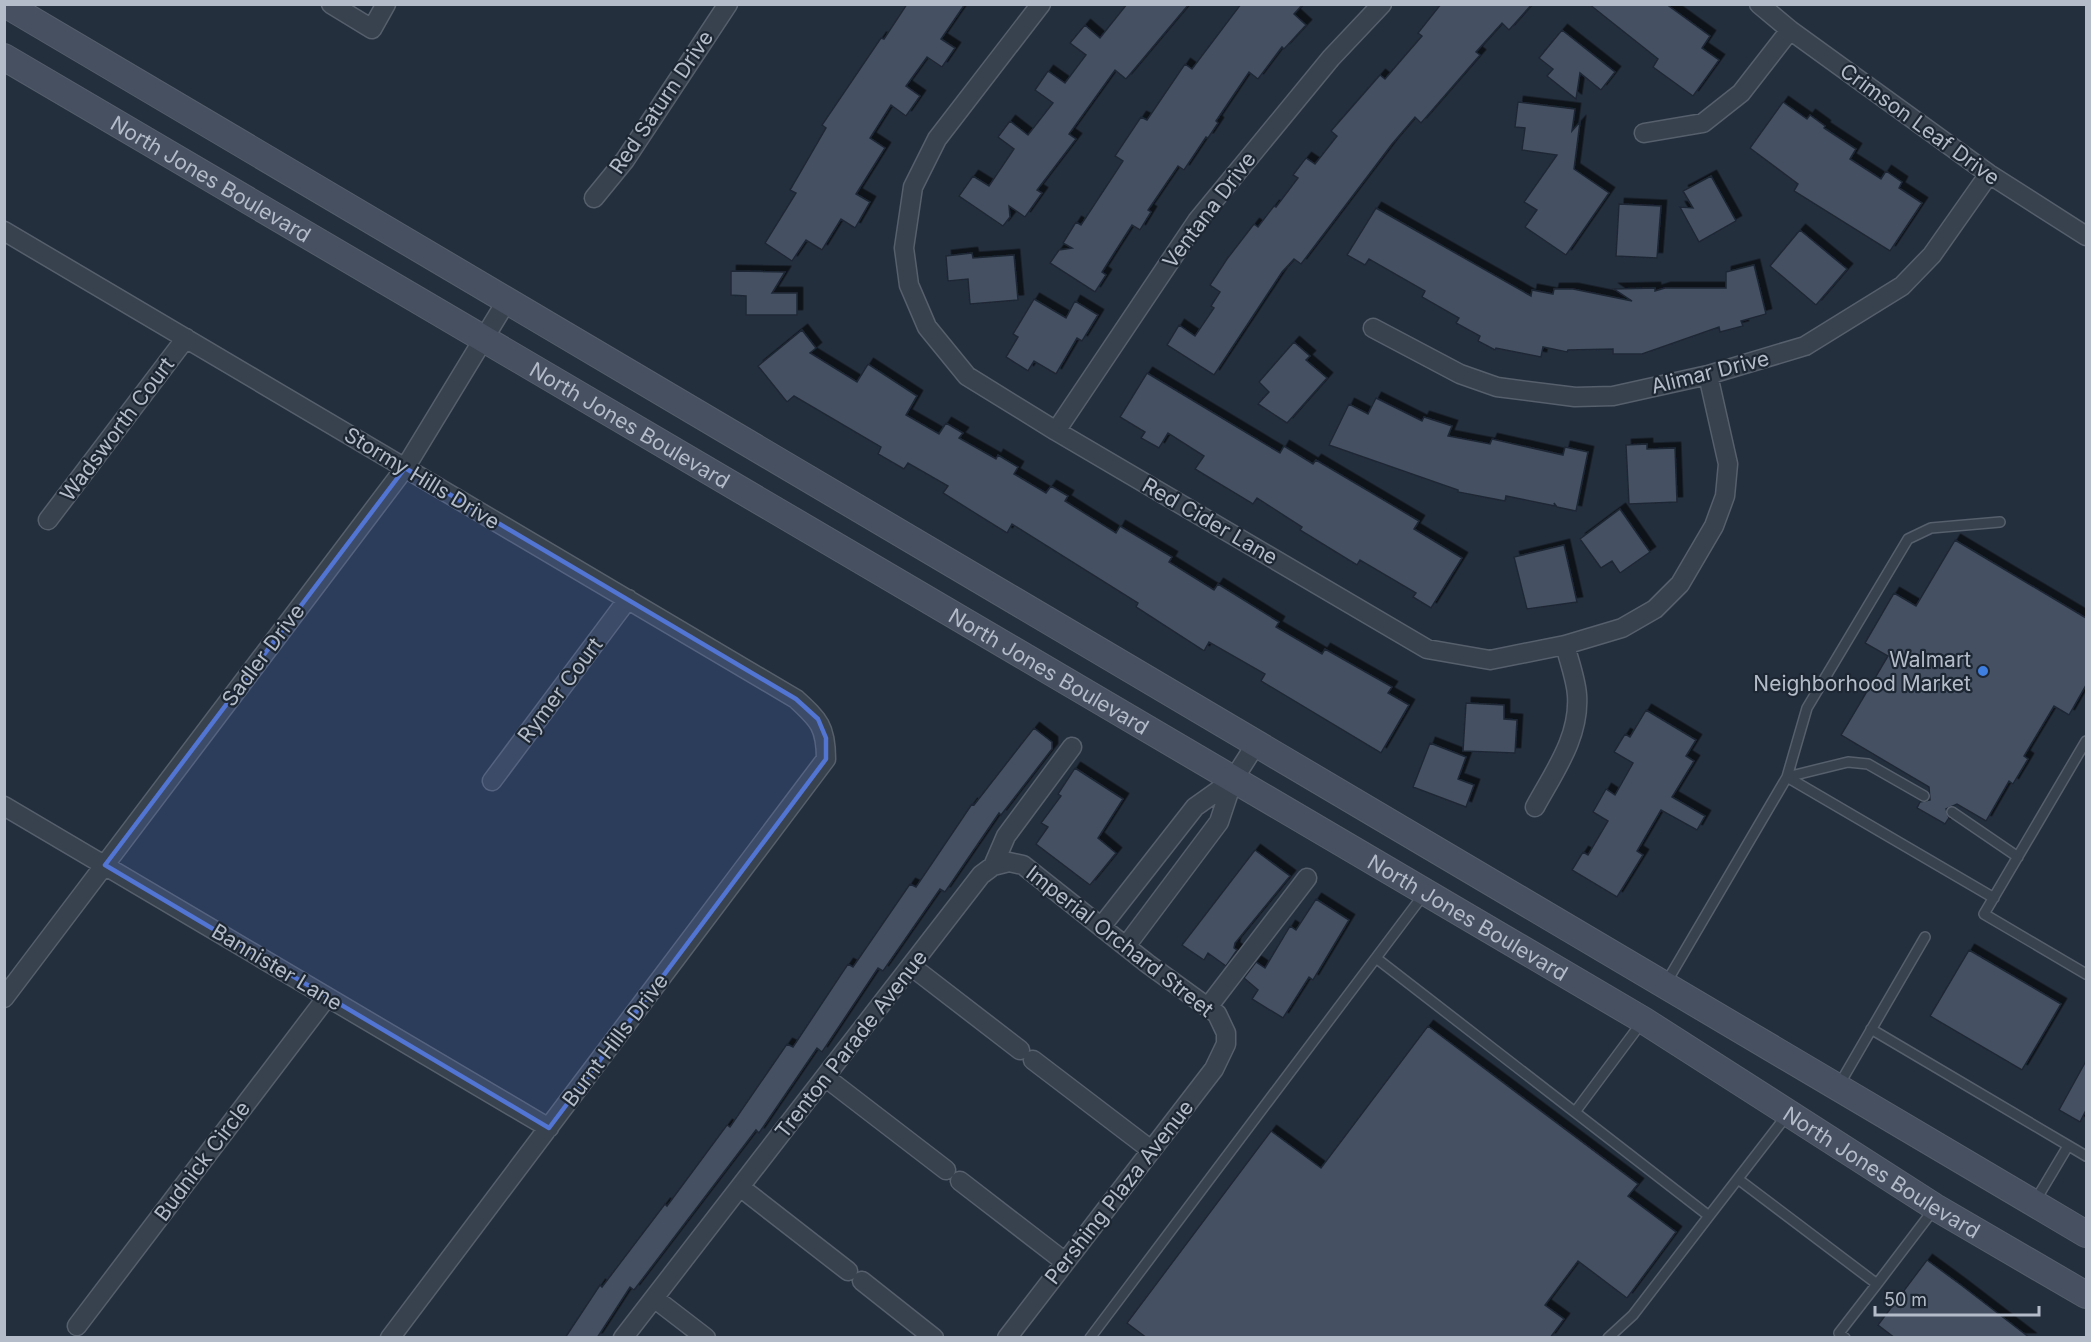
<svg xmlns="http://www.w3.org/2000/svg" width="2091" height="1342" font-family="Inter,sans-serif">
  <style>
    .building { fill: #455162; stroke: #1f2835; stroke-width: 1.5; filter: url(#shadow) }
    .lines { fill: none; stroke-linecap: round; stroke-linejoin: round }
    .lane-casing { stroke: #565f6c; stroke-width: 12 }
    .street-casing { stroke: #565f6c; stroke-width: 21 }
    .secondary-casing { stroke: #565f6c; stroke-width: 28 }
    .lane { stroke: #38414e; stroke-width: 9 }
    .street { stroke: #38414e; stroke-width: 18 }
    .secondary { stroke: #465061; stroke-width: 26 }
    .marked { fill: #5274d3; fill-opacity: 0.2; stroke: #5274d3; stroke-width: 4.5; stroke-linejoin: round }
    .shop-dot { fill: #3f7fe0; stroke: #1d2633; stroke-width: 2 }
    .labels { text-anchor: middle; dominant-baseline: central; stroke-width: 4.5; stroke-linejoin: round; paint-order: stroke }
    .street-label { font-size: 21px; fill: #b4bcc9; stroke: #1d2633 }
    .poi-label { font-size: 21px; fill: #b4bcc9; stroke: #1d2633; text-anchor: end }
  </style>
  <defs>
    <filter id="shadow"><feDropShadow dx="5.5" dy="-5.5" stdDeviation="0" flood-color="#0009"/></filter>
  </defs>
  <rect width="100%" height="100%" fill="#242f3e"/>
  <path class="building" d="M907 4H965L941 39 955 48 942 67 927 57 906 86 920 96 906 116 891 105 870 138 885 148 856 194 870 202 855 228 841 219 822 250 806 240 792 261 765 243 796 193 790 190 826 128 822 125 881 38 884 39Z
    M1127 4H1189L1126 79 1115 70 1069 134 1076 139 1037 190 1042 193 1025 217 1009 206 1010 217 1003 226 959 196 973 176 989 186 1014 149 998 137 1010 121 1028 135 1053 103 1035 90 1048 71 1065 83 1086 55 1070 43 1085 25 1100 38Z
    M1241 4H1303L1294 14 1306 25 1284 49 1282 47 1258 79 1249 72 1216 121 1218 123 1208 138 1206 137 1184 170 1178 166 1148 210 1151 212 1140 230 1132 225 1102 272 1106 275 1095 292 1050 263 1059 250 1072 248 1063 243 1076 222 1081 225 1123 161 1115 156 1141 117 1147 120 1185 64 1192 69Z
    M1441 4H1532L1509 30 1502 23 1476 52 1480 55 1421 123 1415 117 1392 144 1301 264 1294 259 1282 272 1214 375 1167 345 1179 325 1195 336 1214 308 1211 306 1220 292 1210 285 1227 259 1254 224 1258 227 1274 206 1276 207 1298 178 1293 175 1306 158 1315 164 1337 136 1331 131 1380 75 1385 79 1403 58 1422 36 1418 33Z
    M1589 4H1666L1710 36 1702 48 1719 60 1693 96 1653 67 1658 59Z
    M1562 30 1615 72 1601 90 1580 73 1576 99 1547 76 1553 69 1539 58Z
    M1518 102 1575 109 1572 131 1580 122 1574 169 1609 193 1566 255 1525 227 1537 210 1524 202 1557 155 1522 150 1525 128 1515 127Z
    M1783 102 1807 119 1810 115 1825 126 1824 128 1856 149 1850 159 1881 179 1886 171 1902 182 1899 188 1922 203 1890 251 1794 191 1798 184 1750 148Z
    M1711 176 1736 221 1699 242 1680 207 1693 208 1683 191Z
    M1619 204 1661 206 1657 258 1616 256Z
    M1376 208 1531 296 1532 290 1553 294 1554 289H1573L1632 301 1614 289 1655 288V291L1665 288H1726V272L1754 265 1766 314 1741 321 1743 326 1720 332 1719 327 1642 354H1613V349L1568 350 1567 352 1543 347 1541 357 1496 348 1495 350 1478 341 1480 336 1456 323 1459 318 1422 297 1425 291 1369 259 1365 265 1347 255Z
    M1800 230 1847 269 1816 305 1770 266Z
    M972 253 973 258 1014 255 1018 300 970 304 968 279 948 281 946 256Z
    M731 271 785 272 772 293H797V315H746V296L731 295Z
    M1034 299 1066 318 1075 301 1098 315 1082 341 1077 338 1056 374 1034 361 1028 371 1006 357 1018 337 1013 334Z
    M802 330 816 348 810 353 857 382 868 364 917 396 906 415 939 434 946 423 963 433 959 438 996 459 998 455 1018 467 1014 474 1046 493 1051 486 1068 496 1065 501 1116 533 1120 526 1172 557 1169 562 1214 590 1218 584 1279 622 1276 627 1322 654 1325 649 1392 687 1388 693 1409 705 1381 753 1261 681 1265 674 1209 642 1204 651 1136 607 1138 603 1012 524 1007 533 943 493 948 486 908 463 904 469 878 454 881 447 794 396 787 402 758 366Z
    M1294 342 1310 356 1306 360 1327 378 1287 423 1258 404 1269 392 1259 382Z
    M1147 373 1280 453 1284 446 1313 464 1316 460 1419 521 1414 529 1462 558 1431 608 1413 597 1416 593 1360 560 1357 565 1300 530 1302 527 1257 498 1253 504 1195 469 1204 456 1168 433 1159 448 1141 438 1145 432 1120 417Z
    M1376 398 1422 421 1424 417 1452 426 1448 436 1490 444 1492 439 1563 455 1565 447 1588 452 1576 511 1557 507 1554 503 1555 506 1506 496 1505 501 1458 492V490L1329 445 1349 404 1368 414Z
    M1647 444V449L1675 448 1677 502 1629 504 1626 445Z
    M1620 509 1650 552 1620 573 1612 561 1601 568 1580 539Z
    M1955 540 2086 618V685L2069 715 2054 706 2024 756 2028 759 2013 784 2009 781 1986 821 1957 804 1946 809 1949 818 1945 824 1917 808 1920 802 1930 800 1929 787 1841 735 1888 656 1865 643 1894 593 1916 606Z
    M1564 545 1577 602 1527 609 1514 557Z
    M1466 703 1504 705V719L1517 720 1515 753 1463 751Z
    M1646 710 1696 740 1686 756 1694 761 1672 797 1705 816 1697 830 1661 810 1637 851 1643 855 1617 897 1572 870 1583 852 1588 855 1608 821 1593 812 1606 789 1615 795 1633 763 1614 752 1625 734 1630 737Z
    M1034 728 1052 742V749L1001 815 999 813 945 892 940 889 883 971 878 968 822 1052 817 1048 759 1133 756 1130 634 1290 630 1287 597 1338H565L600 1285 602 1287 665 1204 667 1206 727 1125 730 1127 787 1044 793 1047 848 964 853 967 910 884 916 887 972 804 974 805Z
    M1430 743 1466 757 1458 779 1474 785 1466 807 1413 787Z
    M1075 768 1123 799 1098 838 1116 853 1090 885 1036 844 1048 827 1041 823 1061 796 1058 794Z
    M1255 850 1290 876 1235 943 1234 948 1237 950 1226 966 1208 953 1204 960 1182 945Z
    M1316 899 1349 920 1313 980 1309 977 1283 1018 1252 999 1258 990 1244 978 1256 962 1265 968 1290 926 1296 930Z
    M1969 950 2061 1004 2022 1070 1930 1016Z
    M1428 1026 1638 1184 1628 1196 1676 1232 1627 1298 1578 1261 1545 1305 1564 1319 1550 1338H1147L1127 1323 1271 1131 1321 1168Z
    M2086 1061V1110L2080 1122 2059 1110Z
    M1927 1260 1961 1285 2030 1338H1895L1878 1325Z"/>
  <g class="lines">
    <g class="lane-casing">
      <path id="lane" d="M2086 741 1984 914 2086 974
        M1924 796 1868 764 1848 762 1787 777 1807 708 1908 539 1931 528 2000 522
        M1952 812 2018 857
        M1376 958 1709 1216 1787 1115
        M1666 983 1787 777 1994 898
        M1871 1029 2086 1156
        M1839 1085 1925 937
        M1575 1112 1642 1022
        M1738 1179 1877 1284 1934 1209
        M2034 1203 2068 1146
        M1090 1338 1424 894
        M1608 1338 1633 1315 1709 1216
        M1845 1338 1839 1333 1877 1284"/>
    </g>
    <g class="street-casing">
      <path id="street" d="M331 4 372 29 386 4
        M1041 4 937 139 913 187 904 248 909 285 927 327 967 376 1056 431 1427 649 1490 660 1565 645 1622 628 1655 609 1680 584 1714 526 1725 496 1728 464 1708 375
        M1759 4 1790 30 1989 174 2086 236
        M1644 133 1703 123 1741 93 1790 30
        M594 198 625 160 728 4
        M4 231 796 699C819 720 826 727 826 759L390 1338
        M1373 328 1460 374 1497 387 1575 397 1613 396 1708 375 1805 346 1902 286 1932 255 1989 174
        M1056 431 1197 221 1331 58 1382 4
        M48 520 186 338
        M492 781 628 599
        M4 806 549 1128
        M1535 807C1554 772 1580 737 1577 695 1576 679 1569 661 1565 645
        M993 866 1009 862 1023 865 1148 964 1217 1014 1226 1033V1044L1214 1069 1007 1338
        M1101 927 1195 807 1233 780
        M1126 946 1219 822 1233 780 1256 744
        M911 966 1020 1050
        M4 998 405 468 506 302
        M1208 1007 1307 878
        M1033 1060 1151 1150
        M825 1077 946 1170
        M960 1181 1065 1262
        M740 1187 848 1271
        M862 1281 934 1338
        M654 1298 706 1338
        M77 1326 327 997
        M623 1338 981 875 993 866 1006 836 1072 747"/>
    </g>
    <g class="secondary-casing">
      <g id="secondary">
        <path d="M5 4 2086 1234"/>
        <path id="s1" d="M4 57 1643 1020 1935 1207 2086 1295"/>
      </g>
    </g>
    <use href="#lane" class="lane"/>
    <use href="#street" class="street"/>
    <use href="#secondary" class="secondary"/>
  </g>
  <path class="marked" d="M405 468 796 699 818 719 826 738V759L549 1128 105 865Z"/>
  <circle class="shop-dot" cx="1983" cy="671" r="6"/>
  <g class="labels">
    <g class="street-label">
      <text transform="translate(661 102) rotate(-56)">Red Saturn Drive</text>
      <text transform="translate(1920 124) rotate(36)">Crimson Leaf Drive</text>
      <text stroke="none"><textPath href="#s1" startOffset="240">North Jones Boulevard</textPath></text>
      <text transform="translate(1209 210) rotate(-53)">Ventana Drive</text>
      <text transform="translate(1710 372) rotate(-14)">Alimar Drive</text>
      <text stroke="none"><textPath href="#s1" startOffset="726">North Jones Boulevard</textPath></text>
      <text transform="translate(117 429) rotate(-53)">Wadsworth Court</text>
      <text transform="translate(422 478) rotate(31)">Stormy Hills Drive</text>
      <text transform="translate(1210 521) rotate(30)">Red Cider Lane</text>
      <text transform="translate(263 655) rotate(-53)">Sadler Drive</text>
      <text stroke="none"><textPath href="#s1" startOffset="1212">North Jones Boulevard</textPath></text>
      <text transform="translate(560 690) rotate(-53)">Rymer Court</text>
      <text stroke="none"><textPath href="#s1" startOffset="1698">North Jones Boulevard</textPath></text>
      <text transform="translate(1120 941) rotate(38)">Imperial Orchard Street</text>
      <text transform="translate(277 967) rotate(31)">Bannister Lane</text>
      <text transform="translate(615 1040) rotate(-53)">Burnt Hills Drive</text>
      <text transform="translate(851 1044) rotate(-52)">Trenton Parade Avenue</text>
      <text transform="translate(202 1161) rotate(-53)">Budnick Circle</text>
      <text stroke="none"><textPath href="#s1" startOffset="2184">North Jones Boulevard</textPath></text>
      <text transform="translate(1119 1192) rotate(-52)">Pershing Plaza Avenue</text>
    </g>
    <g class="poi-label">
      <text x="1971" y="659">Walmart<tspan x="1971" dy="24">Neighborhood Market</tspan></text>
    </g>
  </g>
  <rect width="2091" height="1342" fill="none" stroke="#b4bcc9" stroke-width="12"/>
  <path d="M1875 1306v9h164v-9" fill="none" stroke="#b4bcc9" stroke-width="3"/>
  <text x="1884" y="1306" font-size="18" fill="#b4bcc9" stroke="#1d2633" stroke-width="4.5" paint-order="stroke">50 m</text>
</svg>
